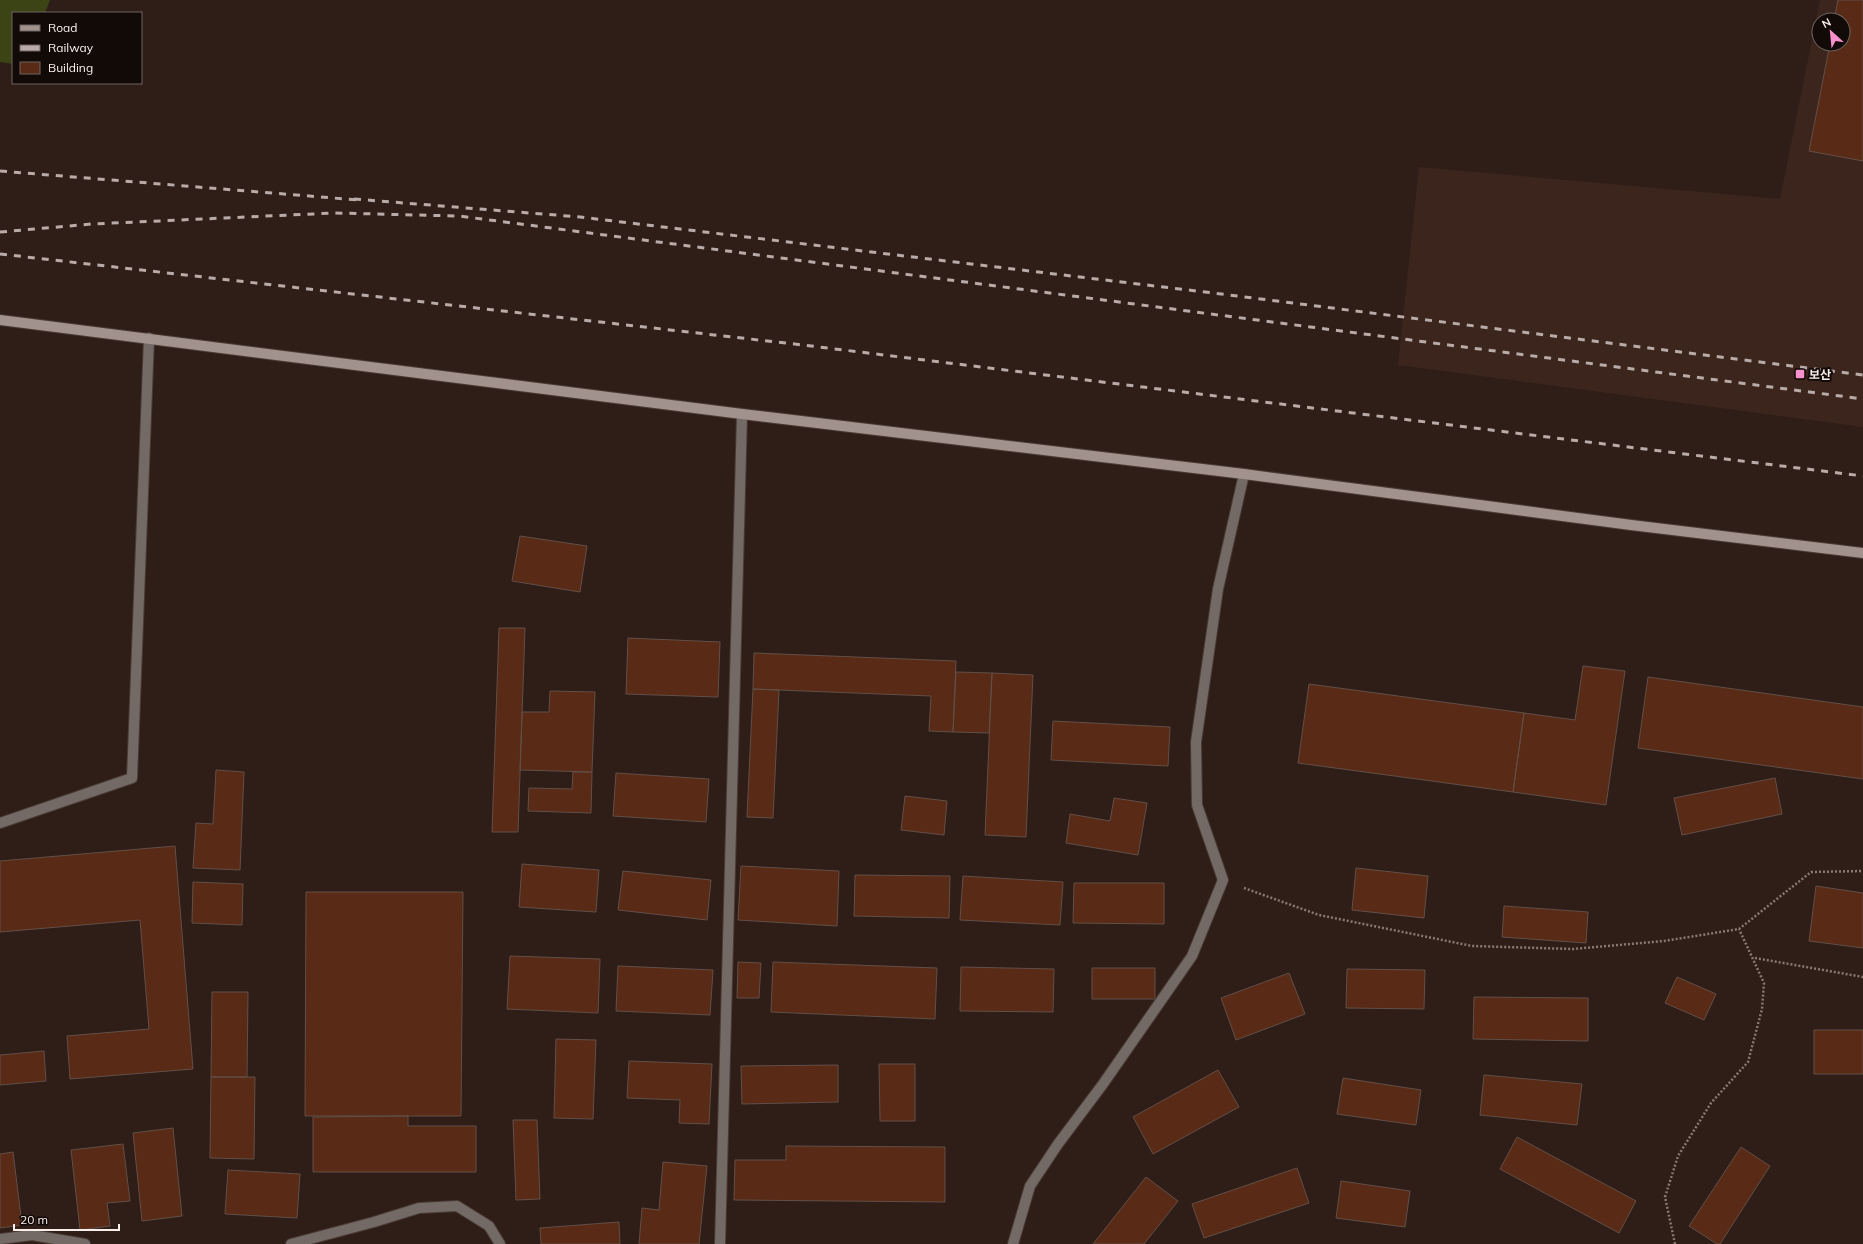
<svg xmlns="http://www.w3.org/2000/svg" width="1863" height="1244" font-family="Mulish,'Noto Sans KR',sans-serif">
  <style>
    .built { fill: #3c251c; fill-rule: evenodd }
    .green { fill: #3c4315 }
    .building { fill: #592a15; stroke: #624f47 }
    .lines { fill: none; stroke-linecap: round; stroke-linejoin: round }
    .street-casing { stroke: #4b3b35; stroke-width: 12 }
    .secondary-casing { stroke: #4b3b35; stroke-width: 12 }
    .path { stroke: #887974; stroke-width: 2.5; stroke-dasharray: 2 2; stroke-linecap: butt }
    .street { stroke: #736a66; stroke-width: 10 }
    .secondary { stroke: #a1928d; stroke-width: 10 }
    .rail { stroke: #b9aba7; stroke-width: 3; stroke-dasharray: 7 7; stroke-linecap: butt }
    .poi-dot { fill: #f790cd; stroke: #110a07; stroke-width: 1.5 }
    .labels { text-anchor: middle; dominant-baseline: central; stroke-width: 4; stroke-linejoin: round; paint-order: stroke }
    .poi-label { font-size: 12px; font-weight: bold; fill: #faeeea; stroke: #110a07; text-anchor: start }
  </style>
  <rect width="100%" height="100%" fill="#2f1e18"/>
  <path class="built" d="M1820 0H1863V427L1398 365 1419 167 1780 199ZM1819 20H1843V44H1819Z"/>
  <path class="green" d="M0 0H50L45 13H13V64L0 62Z"/>
  <path class="building" d="M1838 0H1863V161L1809 151 1830 44H1843V20H1834Z
    M520 536 587 546 580 592 512 581Z
    M499 628H525L518 832H492Z
    M628 638 720 642 718 697 626 694Z
    M754 653 956 661 953 732 929 731 931 696 753 689Z
    M1583 666 1625 671 1606 805 1513 792 1524 713 1575 720Z
    M956 672 992 673 989 733 953 732Z
    M992 673 1033 675 1026 837 985 835Z
    M1648 677 1863 707V779L1638 748Z
    M1309 684 1524 713 1513 792 1298 763Z
    M753 689 779 690 773 818 747 817Z
    M550 691 595 692 592 772 520 770 522 712H549Z
    M1053 721 1170 727 1168 766 1051 760Z
    M216 770 244 772 240 870 193 868 196 823 213 824Z
    M573 772H592L591 813 528 811 529 788 572 789Z
    M616 773 709 779 706 822 613 816Z
    M1775 778 1782 814 1682 835 1674 798Z
    M905 796 947 801 944 835 901 830Z
    M1114 798 1147 803 1138 855 1066 843 1070 814 1110 821Z
    M175 846 193 1069 70 1079 67 1036 149 1029 140 920 0 932V861Z
    M522 864 599 870 596 912 519 907Z
    M741 866 839 871 837 926 738 920Z
    M1356 868 1428 876 1424 918 1352 910Z
    M623 871 711 880 707 920 618 910Z
    M855 875 950 876 949 918 854 916Z
    M963 876 1063 882 1060 925 960 920Z
    M193 882 243 884 242 925 192 923Z
    M1074 883H1164V924L1073 923Z
    M1816 886 1863 893V948L1809 941Z
    M306 892H463L461 1116H305Z
    M1504 906 1588 912 1586 943 1502 937Z
    M510 956 600 959 598 1013 507 1009Z
    M738 962 761 963 759 998H737Z
    M773 962 937 968 935 1019 771 1012Z
    M618 966 713 970 710 1015 616 1011Z
    M961 967 1054 969 1053 1012 960 1011Z
    M1092 968H1155V999H1092Z
    M1347 969 1425 970 1424 1009 1346 1008Z
    M1289 973 1305 1014 1236 1040 1221 998Z
    M1677 977 1716 994 1704 1020 1665 1003Z
    M212 992H248L247 1077H211Z
    M1474 997 1588 998V1041L1473 1039Z
    M1814 1030H1863V1074H1814Z
    M556 1039 596 1040 593 1119 554 1118Z
    M44 1051 46 1081 0 1085V1055Z
    M629 1061 712 1064 709 1124 679 1123 680 1100 627 1098Z
    M879 1064H915V1121H880Z
    M838 1065V1102L742 1104 741 1066Z
    M1218 1070 1239 1107 1153 1154 1133 1117Z
    M1484 1075 1582 1084 1577 1125 1480 1115Z
    M211 1077H255L254 1159 210 1158Z
    M1343 1078 1421 1090 1416 1125 1337 1114Z
    M408 1116V1126H476V1172H313V1117Z
    M513 1120H537L540 1199 516 1200Z
    M173 1128 182 1216 142 1221 133 1133Z
    M1517 1137 1636 1201 1619 1233 1500 1169Z
    M123 1144 130 1201 107 1203 110 1226 80 1230 71 1150Z
    M786 1146 945 1147V1202L734 1200 735 1160H786Z
    M1741 1147 1770 1166 1720 1244H1717L1689 1226Z
    M13 1152 22 1225 0 1228V1154Z
    M663 1162 707 1166 699 1244H639L642 1208 659 1210Z
    M1297 1168 1309 1203 1204 1238 1192 1204Z
    M228 1170 300 1174 297 1218 225 1214Z
    M1146 1177 1178 1201 1144 1244H1093Z
    M1341 1181 1410 1191 1405 1227 1336 1218Z
    M619 1222 620 1244H541L540 1228Z"/>
  <g class="lines">
    <g class="street-casing">
      <path id="street" d="M0 823 132 778 149 338
        M0 1239 32 1235 85 1244
        M291 1244 374 1222 419 1208 457 1206 489 1226 500 1244
        M720 1244 742 414
        M1013 1244 1030 1186 1058 1144 1103 1084 1192 956 1223 880 1197 805 1196 742 1218 589 1244 474"/>
    </g>
    <g class="secondary-casing">
      <path id="secondary" d="M0 320 742 414 1244 474 1631 525 1863 553"/>
    </g>
    <path class="path" d="M1244 888 1319 915 1472 946 1573 949 1664 941 1739 929 1811 872 1863 871
      M1755 958 1863 977
      M1675 1244 1665 1197 1678 1156 1711 1103 1748 1062 1762 1009 1764 983 1739 929"/>
    <use href="#street" class="street"/>
    <use href="#secondary" class="secondary"/>
    <path class="rail" d="M0 171 358 200
      M354 199 580 217 1213 293 1863 375
      M0 232 92 224 334 213 459 216 1863 399
      M0 254 803 345 1863 476"/>
  </g>
  <rect class="poi-dot" x="1795" y="369" width="10" height="10" rx="2"/>
  <g class="labels">
    <g class="poi-label">
      <text x="1809" y="374">보산</text>
    </g>
  </g>
  <rect x="12" y="12" width="130" height="72" fill="#110a07" stroke="#6e6562"/>
  <rect x="20" y="25" width="20" height="6" fill="#a1928d" stroke="#6e6562"/>
  <text x="48" y="32" font-size="12" fill="#faeeea">Road</text>
  <rect x="20" y="45" width="20" height="6" fill="#b9aba7" stroke="#6e6562"/>
  <text x="48" y="52" font-size="12" fill="#faeeea">Railway</text>
  <rect x="20" y="62" width="20" height="12" fill="#592a15" stroke="#6e6562"/>
  <text x="48" y="72" font-size="12" fill="#faeeea">Building</text>
  <g transform="translate(1831 32) rotate(333)"><circle r="19" fill="#110a07" stroke="#6e6562"/>
  <path d="M0-3L7 15L0 10L-7 15Z" fill="#f790cd"/>
  <text y="-6" font-size="11" font-weight="bold" text-anchor="middle" fill="#faeeea">N</text>
  </g>
  <path d="M14 1224v6h105v-6" fill="none" stroke="#faeeea" stroke-width="2"/>
  <text x="20" y="1224" font-size="12" fill="#faeeea" stroke="#110a07" stroke-width="3" paint-order="stroke">20 m</text>
</svg>
